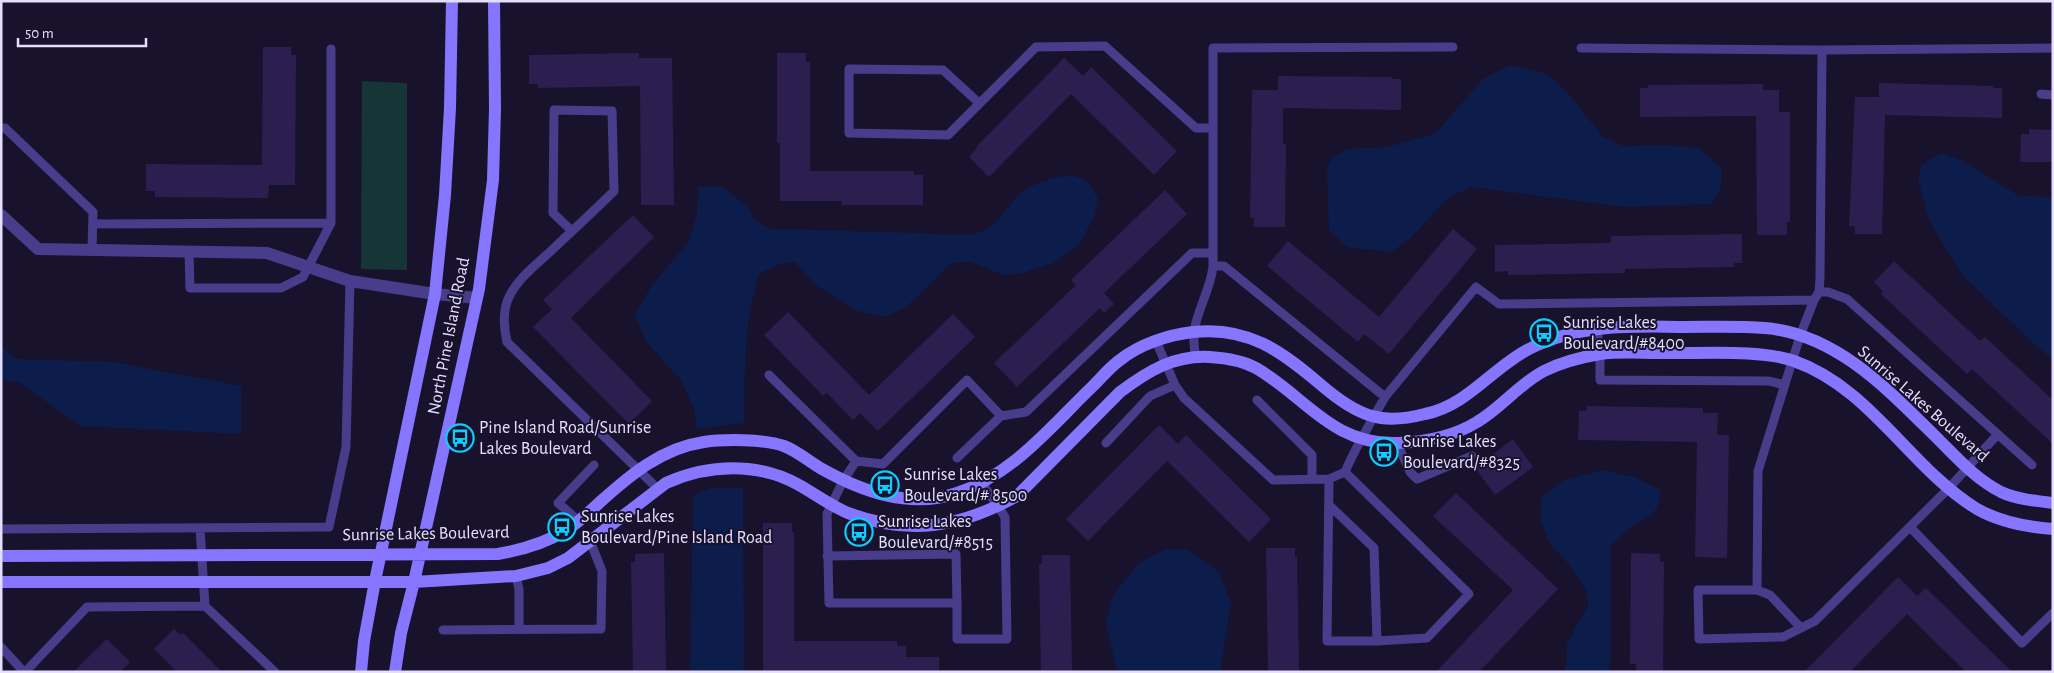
<svg xmlns="http://www.w3.org/2000/svg" width="2054" height="673" font-family="'Alegreya Sans',sans-serif">
  <style>
    .green { fill: #153537 }
    .water { fill: #0c1d4c }
    .building { fill: #2c1e4e }
    .lines { fill: none; stroke-linecap: round; stroke-linejoin: round }
    .lane { stroke: #483d8b; stroke-width: 9 }
    .street { stroke: #483d8b; stroke-width: 12 }
    .secondary { stroke: #8675fe; stroke-width: 12 }
    .labels { text-anchor: middle; dominant-baseline: central; stroke-width: 4; stroke-linejoin: round; paint-order: stroke }
    .poi-label { font-size: 18px; fill: #e5deff; stroke: #19122d; text-anchor: start }
    .street-label { font-size: 18px; fill: #e5deff; stroke: #19122d }
  </style>
  <rect width="100%" height="100%" fill="#19122d"/>
  <path class="green" d="M362 81 407 83V270L361 269Z"/>
  <path class="water" d="M1511 65 1547 74 1571 97 1603 137 1624 146 1666 145 1699 148 1721 168V187L1712 204 1625 207 1472 187 1449 197 1408 240 1391 252 1347 247 1329 230 1327 170 1332 157 1348 149 1386 147 1435 134 1483 79Z
    M1942 153 1961 160 2019 196 2053 197V359L2036 346 1962 275 1929 220 1918 179 1922 164Z
    M1069 175 1087 180 1098 199 1095 215 1079 245 1053 263 1022 273 1003 275 971 262 952 263 906 307 885 317 858 311 816 285 795 262 782 263 760 273C743 318 745 376 744 423L697 429 694 409 681 380 647 343 635 315 652 285 688 243 697 214 698 187H723L748 207 754 220 770 229 921 233C937 234 965 237 980 232 999 226 1010 200 1025 190 1039 181 1054 178 1069 175Z
    M1 346 17 359 113 362 241 386V434L81 426 17 381H1Z
    M1601 470 1634 477 1661 490C1659 516 1649 515 1631 527 1623 532 1616 540 1610 546V672H1563L1567 664V643L1588 606 1586 589 1566 561 1550 544 1541 521V498L1562 481Z
    M711 488H743L744 672H690L693 496Z
    M1166 549 1188 550 1219 572 1231 604 1220 672H1117L1106 623 1113 595 1139 563Z"/>
  <path class="building" d="M263 47H291V55H296L295 185H269L268 198 155 197V191H146V164L262 165Z
    M639 53V58H672L674 205H641L640 86 538 88V84H529V55Z
    M777 53H806V62H810V171H914V175H923V205H842V201H780V143H777Z
    M1064 58 1083 76 1091 67 1177 151 1154 175 1071 94 989 177 969 157 977 148 976 147Z
    M1278 76 1392 77V79H1401V110L1283 108V144H1286L1285 227H1254V218H1250L1252 90H1278Z
    M1879 83 1993 86V88H2002V118L1885 115 1882 234H1855V226H1849L1855 97H1879Z
    M1763 84V90H1779V112H1790V222H1787V235H1757L1756 116 1640 117V88H1648V85Z
    M2029 129 2053 130V162H2020L2021 134H2029Z
    M1165 190 1187 214 1104 293 1114 304 1104 313 1100 308 1017 387 994 363 1076 285 1071 280Z
    M633 215 654 237 571 318 652 401 629 424 533 327 552 309 543 300Z
    M1453 229 1477 249 1389 354 1364 334 1358 342 1267 266 1288 241 1379 317Z
    M1742 234V263H1734V267L1625 269V273L1508 275V271L1495 272V245L1611 243V236Z
    M1894 261 1980 341 1985 337 2053 400V444L1972 369 1967 374 1881 294 1883 291 1874 282Z
    M788 312 869 395 953 314 975 337 878 431 860 413 853 420 827 393 823 396 764 335Z
    M1587 406 1703 408V413H1718L1717 435H1729L1727 558 1695 557 1697 442 1578 440 1579 411H1587Z
    M1159 425 1178 444 1186 435 1271 519 1249 542 1167 461 1088 541 1066 519Z
    M1513 439 1533 467 1495 495 1475 468Z
    M1456 493 1558 589 1479 672H1436L1513 590 1433 516Z
    M763 523H792V532H794V641H897V646H906V657H939V672H763Z
    M1266 548H1295V557H1297L1299 672H1268Z
    M664 553 666 672H633L631 562H635V554Z
    M1631 553 1660 554V562H1664L1663 672H1636V664H1630Z
    M1042 555H1070L1072 672H1041L1039 564H1042Z
    M1898 577 1917 596 1926 588 2012 672H1966L1907 614 1850 672H1804Z
    M174 629 181 635 183 633 222 672H177L154 649Z
    M107 639 130 662 120 672H73Z"/>
  <g class="lines">
    <path class="lane" d="M1581 48 1822 50 1820 278 1819 292 1814 300
      M1822 50 2053 48
      M2041 94 2053 95
      M979 103 943 70 849 69V133L948 135 1036 47 1105 46 1196 128H1213
      M1 128H5L93 212 92 250
      M93 224 331 223V49
      M572 231 553 213 554 110 612 111 614 191C594 211 573 230 553 249 537 264 518 278 509 297 502 311 504 328 507 342L658 489
      M189 252 190 288H281L303 277 331 223
      M1213 266H1224L1385 397 1476 287 1499 304 1814 300 1800 336 1758 471 1757 590H1698L1699 639 1783 637 1801 628 1770 595 1757 590
      M1819 292H1828L1847 299 2032 465
      M1597 329 1600 354V380L1769 381 1785 385
      M1195 356C1195 349 1193 340 1194 332 1197 309 1211 289 1213 266V48L1453 47
      M769 375 856 461 843 481 827 514 829 603H957L956 554 827 556
      M1175 385 1184 398 1273 480 1329 479 1345 472C1356 446 1371 422 1385 397
      M1257 400 1312 455V479
      M1106 443 1150 396 1175 385 1156 341
      M1397 443 1410 472 1417 479 1472 456
      M957 458 1001 416
      M856 461 883 464 967 380 1001 416 1026 412 1192 253H1213
      M1345 472 1469 594 1427 638 1377 641
      M1329 505 1374 548 1377 641H1327L1329 479
      M579 521 558 503 594 465
      M1910 527 2022 643 2053 613
      M1 529 329 527 346 447 350 281
      M516 576 519 589V629
      M957 603V639H1007L1005 517 982 483
      M205 606 275 672
      M1801 628 1815 621 1949 488 1997 435
      M443 630 601 629 602 571 590 541
      M1 647 24 672
      M25 672 87 607 205 606 200 528"/>
    <path class="street" d="M1 215 38 249 267 253 350 281 435 294 477 298"/>
    <path class="secondary" d="M1 556 498 554C521 550 545 543 565 531 577 524 588 513 599 503 630 475 662 448 704 442 724 439 765 439 784 446 797 451 810 462 822 469 863 492 910 509 957 493 1014 474 1052 425 1094 385 1102 377 1110 367 1120 360 1140 344 1168 335 1193 332 1248 326 1281 351 1320 384 1335 397 1353 411 1372 416 1388 421 1409 418 1425 414 1467 406 1492 368 1529 349 1578 324 1632 326 1685 327 1712 327 1739 326 1765 328 1838 334 1891 393 1940 441 1958 459 1977 480 2001 492 2016 499 2036 501 2053 503
      M1 582H414L516 576 548 568 568 558 666 483C708 464 758 462 799 485 815 494 831 506 848 513 910 536 961 527 1017 496L1120 392C1148 371 1174 355 1210 357 1225 358 1243 361 1256 368 1306 397 1332 445 1397 443 1424 442 1453 437 1477 422 1501 408 1519 384 1544 371 1560 363 1582 357 1600 354 1620 351 1642 353 1663 353 1700 354 1760 349 1794 361 1871 388 1910 468 1977 509 2000 522 2027 527 2053 529
      M361 672 364 641 375 581 435 294 445 195 450 108 452 1
      M395 672 401 633 414 582 479 289 493 180 495 109 494 1"/>
  </g>
  <defs>
    <g id="bus-ring" transform="scale(1.4375)"><circle r="9.5" fill="#19122d" stroke="#0bcffe" stroke-width="1.5"/><path d="M-5-6H5V4H4V6H2V4H-2V6H-4V4H-5ZM-3.5-4V0h7V-4ZM-3.5 1.2v1.5H-2V1.2ZM2 1.2v1.5H3.5V1.2Z" fill="#0bcffe"/></g>
  </defs>
  <g fill-rule="evenodd">
    <use href="#bus-ring" x="1544" y="333"/>
    <use href="#bus-ring" x="460" y="438"/>
    <use href="#bus-ring" x="1384" y="452"/>
    <use href="#bus-ring" x="885" y="485"/>
    <use href="#bus-ring" x="562" y="527"/>
    <use href="#bus-ring" x="859" y="532"/>
  </g>
  <g class="labels">
    <g class="poi-label">
      <text x="1563" y="323">Sunrise Lakes<tspan x="1563" dy="21">Boulevard/#8400</tspan></text>
      <text x="479" y="428">Pine Island Road/Sunrise<tspan x="479" dy="21">Lakes Boulevard</tspan></text>
      <text x="1403" y="442">Sunrise Lakes<tspan x="1403" dy="21">Boulevard/#8325</tspan></text>
      <text x="904" y="475">Sunrise Lakes<tspan x="904" dy="21">Boulevard/# 8500</tspan></text>
      <text x="581" y="517">Sunrise Lakes<tspan x="581" dy="21">Boulevard/Pine Island Road</tspan></text>
      <text x="878" y="522">Sunrise Lakes<tspan x="878" dy="21">Boulevard/#8515</tspan></text>
    </g>
    <g class="street-label">
      <text transform="translate(449 336) rotate(-79)">North Pine Island Road</text>
      <text transform="translate(1923 404) rotate(41)">Sunrise Lakes Boulevard</text>
      <text transform="translate(426 534) rotate(-1)">Sunrise Lakes Boulevard</text>
    </g>
  </g>
  <rect width="2054" height="673" fill="none" stroke="#e5deff" stroke-width="5"/>
  <path d="M18 38v8h128v-8" fill="none" stroke="#e5deff" stroke-width="2.5"/>
  <text x="25" y="38" font-size="15" fill="#e5deff" stroke="#19122d" stroke-width="4" paint-order="stroke">50 m</text>
</svg>
